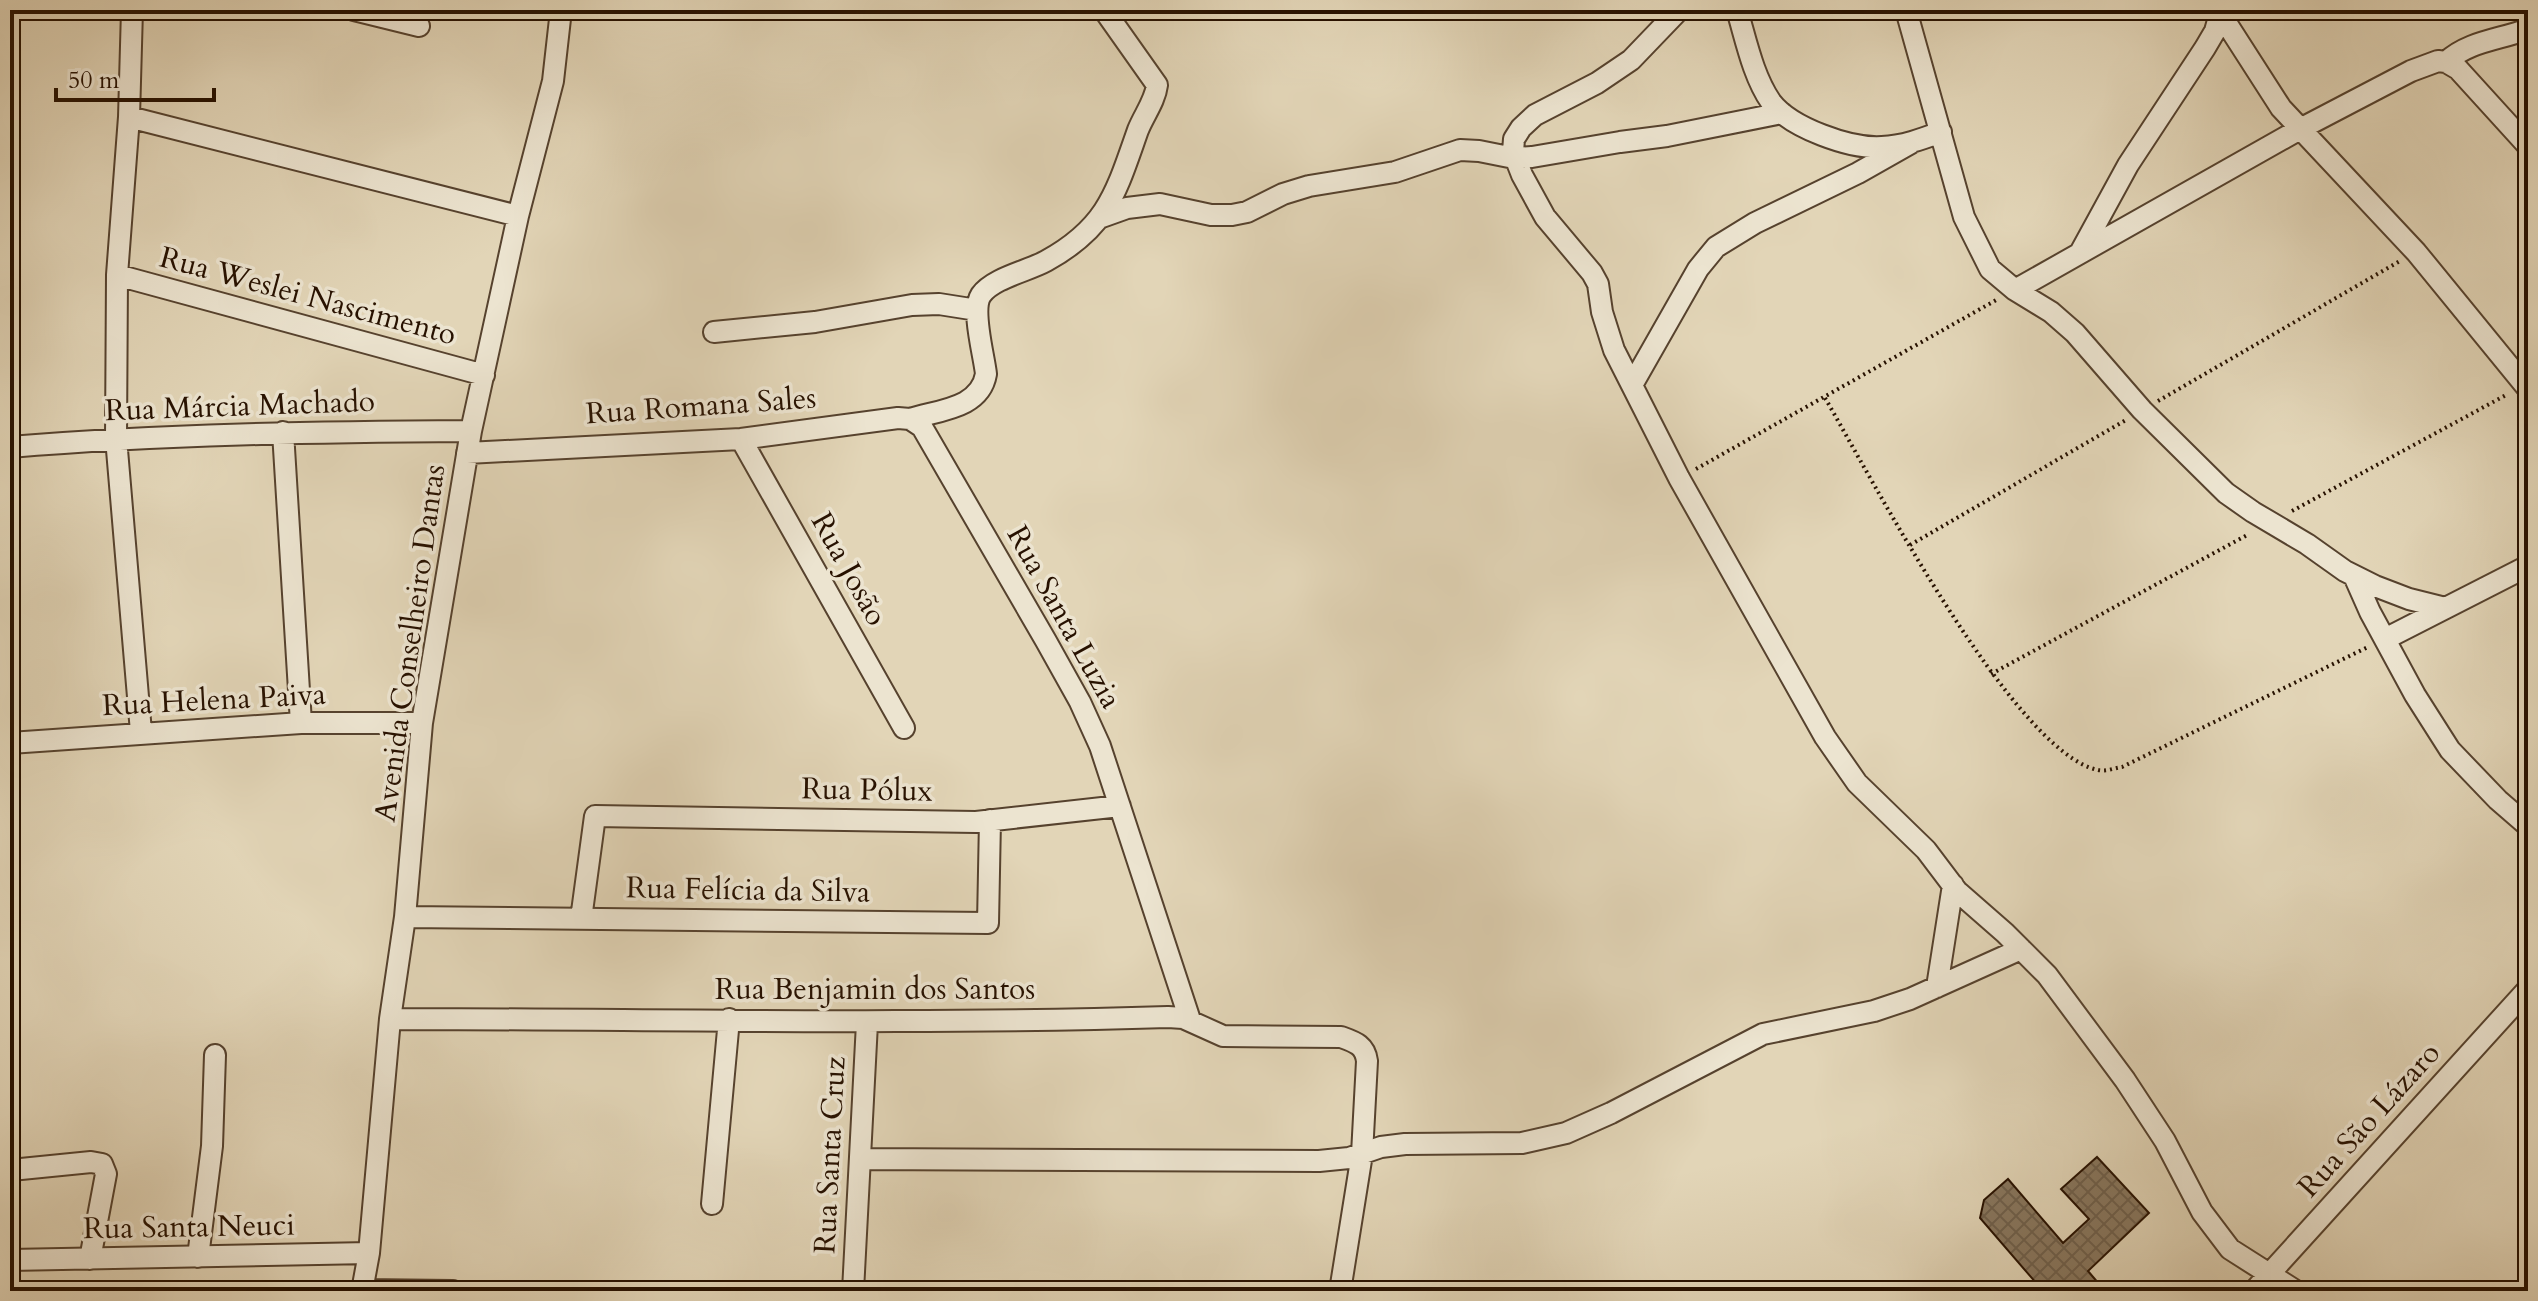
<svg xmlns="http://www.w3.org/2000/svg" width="2538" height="1301" font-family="Cardo,serif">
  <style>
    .building { fill: url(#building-cross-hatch); stroke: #271100; stroke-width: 2 }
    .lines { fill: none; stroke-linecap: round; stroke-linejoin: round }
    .minor-casing { stroke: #56422e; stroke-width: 24 }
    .path { stroke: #271100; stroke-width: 4; stroke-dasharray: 2 4; stroke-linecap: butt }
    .minor { stroke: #ece4d0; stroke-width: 20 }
    .labels { text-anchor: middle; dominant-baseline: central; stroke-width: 7; stroke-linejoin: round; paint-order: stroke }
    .street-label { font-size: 30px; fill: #271100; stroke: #ece4d0 }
  </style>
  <defs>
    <pattern id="building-cross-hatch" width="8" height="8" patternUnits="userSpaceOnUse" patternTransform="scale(2)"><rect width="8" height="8" fill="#88775f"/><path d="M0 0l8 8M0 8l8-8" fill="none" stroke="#6f604c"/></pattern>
  </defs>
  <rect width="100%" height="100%" fill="#e2d5b7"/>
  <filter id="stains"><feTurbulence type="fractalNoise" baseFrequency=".0025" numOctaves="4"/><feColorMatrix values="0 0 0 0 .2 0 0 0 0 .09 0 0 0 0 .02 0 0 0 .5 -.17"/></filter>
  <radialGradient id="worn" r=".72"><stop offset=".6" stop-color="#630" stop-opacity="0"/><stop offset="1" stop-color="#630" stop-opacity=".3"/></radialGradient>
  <path class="building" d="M2097 1157 2149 1213 2088 1271 2105 1291H2043L1980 1218 1984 1200 2008 1179 2063 1243 2089 1219 2061 1189Z"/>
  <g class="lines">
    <g class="minor-casing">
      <path id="minor" d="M132 10 129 117 117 275 116 438 141 732
        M354 10 419 26
        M1679 10 1631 60 1597 83 1535 115 1521 128 1514 139 1513 152 1522 175 1545 217 1592 273 1598 284 1602 312 1614 350 1679 478 1825 737 1857 783 1926 850 1957 891 2005 933 2047 975 2125 1080 2165 1141 2202 1212 2230 1249 2296 1291
        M1737 10C1746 40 1753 76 1771 102 1791 128 1850 149 1882 147 1903 146 1922 139 1941 132
        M1906 10 1964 217 1990 269 2015 290 2051 312 2075 333 2142 410 2226 493 2253 512 2307 544 2345 571 2375 586 2409 599 2445 608
        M2218 10 2281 108 2416 252 2528 389
        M2446 62C2469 41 2499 40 2528 29
        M129 117 518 216
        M1099 218 1127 208 1160 204 1211 215H1232L1247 212 1283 194 1309 186 1395 172 1460 150 1479 151 1514 158 1532 157 1620 142 1667 136 1782 113
        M2081 251 2128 165 2205 48 2215 31 2221 10
        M117 275 484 375
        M2015 290 2300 129 2411 71 2438 61 2446 62 2458 69 2528 146
        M714 332 815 322 912 305 939 304 977 310
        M1632 385 1698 269 1716 247 1755 223 1858 173 1911 143
        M910 419C938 410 980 409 986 374 984 355 971 310 981 295 993 278 1028 271 1046 261 1108 227 1116 192 1138 130 1144 115 1155 101 1157 85L1104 10
        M283 432 301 723
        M741 439 904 728
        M10 447C164 434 317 432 471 431
        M467 453 741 439 898 418 910 419 922 427 1046 641 1080 702 1100 746 1190 1020
        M2354 576 2370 612 2415 695 2450 750 2498 800 2528 826
        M2385 639 2528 566
        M10 743 301 723H422
        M405 917 988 923 990 820
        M581 919 595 816 976 822 1120 806
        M1937 987 1953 885
        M390 1019C649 1019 909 1025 1168 1017L1183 1018 1223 1036 1341 1037C1355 1042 1365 1045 1367 1061L1362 1154 1340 1291
        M860 1159 1319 1161 1349 1158 1381 1147 1405 1144 1522 1143 1566 1133 1611 1113 1763 1034 1874 1011 1910 999 2021 949
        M11 1170 91 1162 102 1164 106 1174 90 1259
        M712 1204 729 1019
        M198 1257 212 1146 215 1055
        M10 1260 369 1253
        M362 1290 453 1291
        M362 1291 369 1253 390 1019 405 917 422 723 471 431 518 216 553 81 561 10
        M853 1291 867 1023
        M2254 1291 2528 989"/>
    </g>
    <path class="path" d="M1825 398C1870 475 2014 753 2098 770 2106 772 2114 768 2122 767L2368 647
      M2158 401 2400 261
      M1696 469 1998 299
      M2292 511 2506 395
      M1910 545 2126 420
      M1991 674 2249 534"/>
    <use href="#minor" class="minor"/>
  </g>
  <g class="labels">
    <g class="street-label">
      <text transform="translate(308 296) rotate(15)">Rua Weslei Nascimento</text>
      <text transform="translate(240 406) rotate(-2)">Rua Márcia Machado</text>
      <text transform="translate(701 406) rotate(-4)">Rua Romana Sales</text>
      <text transform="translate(849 569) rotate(61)">Rua Josão</text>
      <text transform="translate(1064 617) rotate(61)">Rua Santa Luzia</text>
      <text transform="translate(410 643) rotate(-82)">Avenida Conselheiro Dantas</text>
      <text transform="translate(214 700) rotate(-3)">Rua Helena Paiva</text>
      <text transform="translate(867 790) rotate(1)">Rua Pólux</text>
      <text transform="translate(748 890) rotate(1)">Rua Felícia da Silva</text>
      <text x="875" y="989">Rua Benjamin dos Santos</text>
      <text transform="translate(2369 1120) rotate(-48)">Rua São Lázaro</text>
      <text transform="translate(830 1155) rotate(-87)">Rua Santa Cruz</text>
      <text transform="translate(189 1227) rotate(-1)">Rua Santa Neuci</text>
    </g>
  </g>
  <rect width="2538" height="1301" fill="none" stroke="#e2d5b7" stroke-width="40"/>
  <rect x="12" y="12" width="2514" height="1277" fill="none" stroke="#271100" stroke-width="4"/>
  <rect x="20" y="20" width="2498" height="1261" fill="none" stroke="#271100" stroke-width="2"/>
  <path d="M56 88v12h158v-12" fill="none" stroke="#271100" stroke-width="4"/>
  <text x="68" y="88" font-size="24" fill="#271100" stroke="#ece4d0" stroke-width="6" paint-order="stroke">50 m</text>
  <rect width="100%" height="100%" filter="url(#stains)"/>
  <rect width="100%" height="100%" fill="url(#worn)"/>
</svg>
